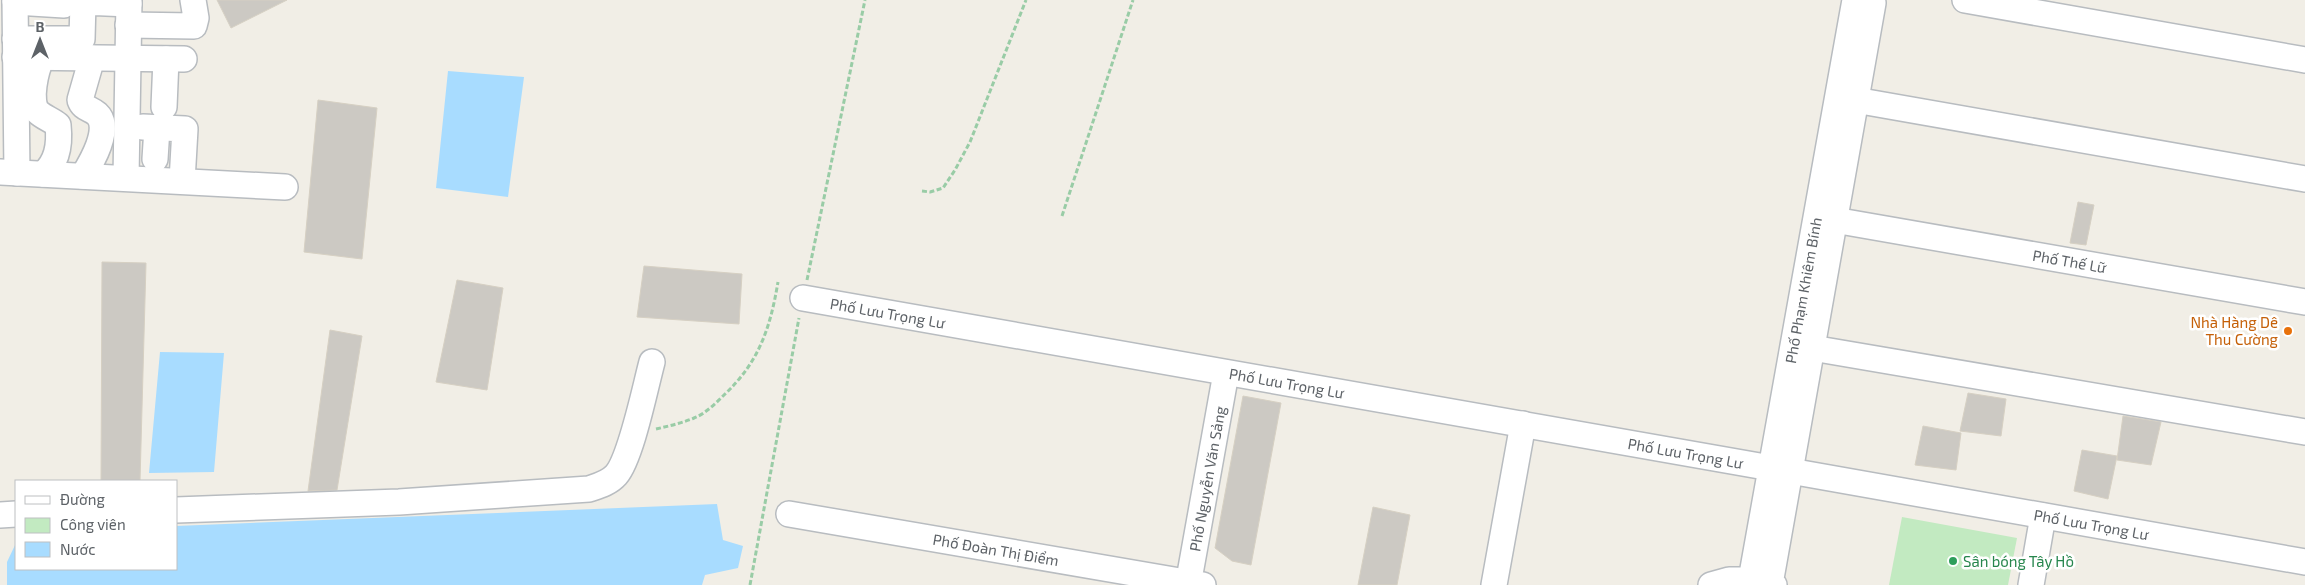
<svg xmlns="http://www.w3.org/2000/svg" width="2305" height="585" font-family="'Exo 2',sans-serif">
  <style>
    .green { fill: #c2eac1 }
    .water { fill: #a8dcff }
    .building { fill: #ccc9c3; stroke: #d6d0c3 }
    .lines { fill: none; stroke-linecap: round; stroke-linejoin: round }
    .minor-casing { stroke: #b8bcc0; stroke-width: 28 }
    .path { stroke: #99cca6; stroke-width: 3; stroke-dasharray: 5 2.5; stroke-linecap: butt }
    .minor { stroke: #fff; stroke-width: 25 }
    .food-dot { fill: #e8710a; stroke: #fff; stroke-width: 2 }
    .leisure-dot { fill: #2e9e5b; stroke: #fff; stroke-width: 2 }
    .labels { text-anchor: middle; dominant-baseline: central; stroke-width: 5; stroke-linejoin: round; paint-order: stroke }
    .street-label { font-size: 15px; fill: #5d6267; stroke: #fff }
    .food-label { font-size: 15px; fill: #c56008; stroke: #fff; text-anchor: end }
    .leisure-label { font-size: 15px; fill: #27864d; stroke: #fff; text-anchor: start }
  </style>
  <rect width="100%" height="100%" fill="#f1eee6"/>
  <path class="green" d="M1902 517 2017 538 2008 585H1889Z"/>
  <path class="water" d="M448 71 524 77 508 197 436 188Z
    M160 352 224 353 214 472 149 473Z
    M717 504 723 540 743 546 738 568 705 575 702 585H7V562L16 543V569H176V526Z"/>
  <path class="building" d="M217 0H287L231 28Z
    M318 100 377 108 362 259 304 252Z
    M2078 202 2094 205 2086 245 2070 243Z
    M102 262 146 263 140 481H101Z
    M644 266 742 274 739 324 637 317Z
    M457 280 503 288 487 390 436 382Z
    M330 330 362 336 337 490 308 491Z
    M1968 393 2006 399 2001 436 1960 431Z
    M1243 396 1281 403 1251 565 1232 561 1215 548Z
    M2123 416 2161 422 2151 465 2117 460Z
    M1923 426 1961 433 1956 470 1915 465Z
    M2082 450 2117 456 2108 499 2074 491Z
    M1373 507 1410 515 1397 585H1358Z"/>
  <g class="lines">
    <g class="minor-casing">
      <g id="minor">
        <path d="M15 0 17 173"/>
        <path d="M1965 0 2305 60"/>
        <path d="M15 2 64 5V0"/>
        <path d="M128 25 194 26 196 18 193 0"/>
        <path d="M15 39H82L83 2 129 4"/>
        <path d="M15 57 184 59"/>
        <path d="M42 58C36 69 28 102 38 112 43 117 52 120 58 125 60 143 58 162 43 174"/>
        <path d="M1855 100 2305 179"/>
        <path d="M164 107 166 59"/>
        <path d="M143 127 185 129 182 181"/>
        <path d="M155 159 157 128"/>
        <path d="M0 172 285 187"/>
        <path d="M83 176C91 163 112 128 97 114 90 108 83 109 80 100L92 58"/>
        <path d="M126 178 129 0"/>
        <path id="s1" d="M1834 220 2305 302"/>
        <path id="s2" d="M803 298 1771 468"/>
        <path d="M1812 348 2305 432"/>
        <path id="s3" d="M1790 471 2305 562"/>
        <path d="M176 510 399 502 589 489C598 486 609 483 616 475 631 458 645 388 652 362"/>
        <path id="s4" d="M789 514 1203 585"/>
        <path d="M0 515 16 514"/>
        <path id="s5" d="M1188 585 1226 373"/>
        <path d="M1494 585 1523 424"/>
        <path id="s6" d="M1711 585 1729 580H1751L1855 0"/>
        <path d="M1774 585 1770 584 1873 3"/>
        <path d="M2031 585 2043 516"/>
      </g>
    </g>
    <path class="path" d="M922 191 930 192 943 188 955 170 970 142 1026 0
      M1062 216 1133 0
      M807 280 865 0
      M656 429C669 426 682 423 694 418 705 414 716 403 724 395 759 362 770 329 778 282
      M750 585 799 318"/>
    <use href="#minor" class="minor"/>
  </g>
  <circle class="food-dot" cx="2288" cy="331" r="5"/>
  <circle class="leisure-dot" cx="1953" cy="561" r="5"/>
  <g class="labels">
    <g class="street-label">
      <text stroke="none"><textPath href="#s1" startOffset="239">Phố Thế Lữ</textPath></text>
      <text stroke="none"><textPath href="#s6" startOffset="335">Phố Phạm Khiêm Bính</textPath></text>
      <text stroke="none"><textPath href="#s2" startOffset="86">Phố Lưu Trọng Lư</textPath></text>
      <text stroke="none"><textPath href="#s2" startOffset="491">Phố Lưu Trọng Lư</textPath></text>
      <text stroke="none"><textPath href="#s2" startOffset="896">Phố Lưu Trọng Lư</textPath></text>
      <text stroke="none"><textPath href="#s5" startOffset="108">Phố Nguyễn Văn Sảng</textPath></text>
      <text stroke="none"><textPath href="#s3" startOffset="306">Phố Lưu Trọng Lư</textPath></text>
      <text stroke="none"><textPath href="#s4" startOffset="210">Phố Đoàn Thị Điểm</textPath></text>
    </g>
    <g class="food-label">
      <text x="2278" y="322">Nhà Hàng Dê<tspan x="2278" dy="17">Thu Cường</tspan></text>
    </g>
    <g class="leisure-label">
      <text x="1963" y="561">Sân bóng Tây Hồ</text>
    </g>
  </g>
  <rect x="15" y="480" width="162" height="90" fill="#ffffff" stroke="#bec0c2"/>
  <rect x="25" y="496" width="25" height="8" fill="#ffffff" stroke="#bec0c2"/>
  <text x="60" y="505" font-size="15" fill="#5d6267">Đường</text>
  <rect x="25" y="518" width="25" height="15" fill="#c2eac1" stroke="#bec0c2"/>
  <text x="60" y="530" font-size="15" fill="#5d6267">Công viên</text>
  <rect x="25" y="542" width="25" height="15" fill="#a8dcff" stroke="#bec0c2"/>
  <text x="60" y="555" font-size="15" fill="#5d6267">Nước</text>
  <g transform="translate(40 40)" stroke="#ffffff" stroke-width="4" paint-order="stroke">
  <path d="M0-4L9 19L0 12L-9 19Z" fill="#5d6267"/>
  <text y="-8" font-size="14" font-weight="bold" text-anchor="middle" fill="#5d6267">B</text>
  </g>
</svg>
